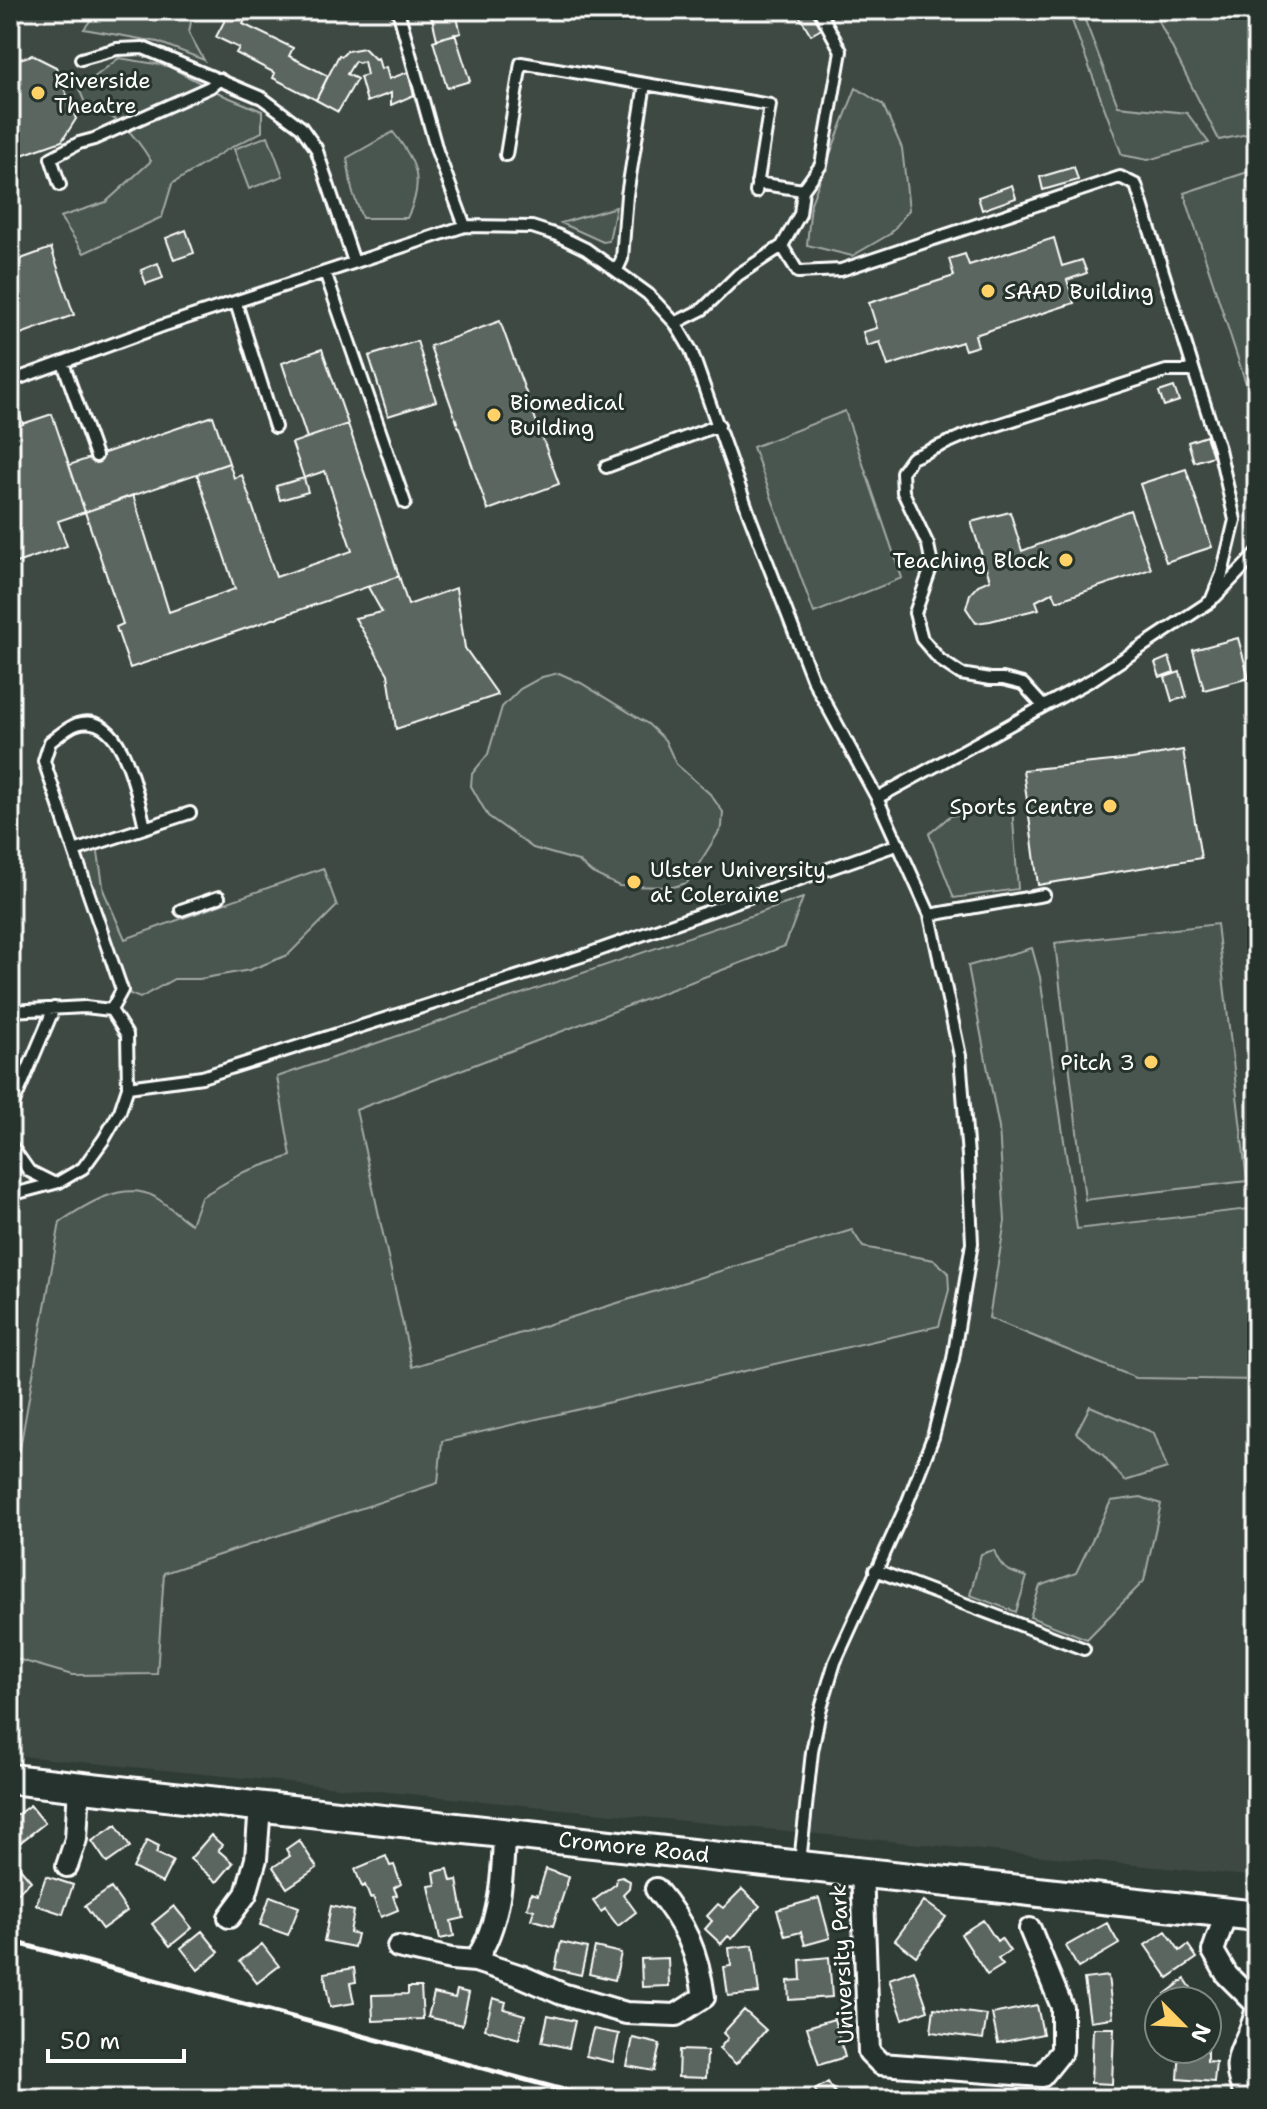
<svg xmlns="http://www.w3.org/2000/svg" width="1267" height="2109" font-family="'Shantell Sans',sans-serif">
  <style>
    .built { fill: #3c4842 }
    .green { fill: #4a544f; stroke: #a4aaa7; stroke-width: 2 }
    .building { fill: #5b6661; stroke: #fff; stroke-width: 2 }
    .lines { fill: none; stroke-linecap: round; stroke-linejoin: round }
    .lane-casing { stroke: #fff; stroke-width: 16 }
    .street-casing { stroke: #fff; stroke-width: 26 }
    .secondary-casing { stroke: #fff; stroke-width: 34 }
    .lane { stroke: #26332d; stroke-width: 10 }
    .street { stroke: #26332d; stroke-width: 20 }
    .secondary { stroke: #26332d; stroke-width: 28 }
    .rail { stroke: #fff; stroke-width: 5 }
    .poi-dot { fill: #ffd166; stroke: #26332d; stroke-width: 3 }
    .labels { text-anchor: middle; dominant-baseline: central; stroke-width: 6; stroke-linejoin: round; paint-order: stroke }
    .poi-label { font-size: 22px; fill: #fff; stroke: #26332d; text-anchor: start }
    .street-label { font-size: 22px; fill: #fff; stroke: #26332d }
  </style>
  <rect width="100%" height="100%" fill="#2f3b35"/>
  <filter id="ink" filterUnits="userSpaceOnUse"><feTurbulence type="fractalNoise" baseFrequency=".0125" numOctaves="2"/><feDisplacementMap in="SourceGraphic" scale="16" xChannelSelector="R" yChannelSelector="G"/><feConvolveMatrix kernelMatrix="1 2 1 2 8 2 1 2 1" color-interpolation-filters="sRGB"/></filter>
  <g filter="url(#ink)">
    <path class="built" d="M10 10H1257V1877L10 1755Z"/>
    <path class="green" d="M103 10H193L189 33 204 60 158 42 84 29 93 17Z
      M1068 10H1081L1118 106 1187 113 1209 143 1148 160 1122 155Z
      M1153 10H1257V132L1219 140Z
      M119 58 168 66 225 96 262 111V132L228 149 172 184 162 217 84 253 60 217 106 202 151 161C132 130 119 118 85 103L79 89Z
      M856 88 883 105 902 148 909 210 890 234 852 256 807 245 811 203Z
      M393 132C417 162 425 182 407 218H362L352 190 347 158Z
      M268 136 283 176 249 189 234 149Z
      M1257 169V397L1251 399 1184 193Z
      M616 207 609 241 603 242 561 223Z
      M845 411 902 578 814 613 753 447Z
      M559 673 581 683 648 724 665 740 676 764 710 794 723 812 722 827 687 883 673 887 619 886 592 873 578 861 533 848 488 816 471 786 472 774 488 754 502 707 520 689 542 677Z
      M1012 806 1018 889 954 898 929 834 950 816Z
      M96 839 104 892 125 939 323 868 337 906 288 955 250 970 199 979H174L140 998 130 994 79 846Z
      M803 898 785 946 356 1110 412 1367 852 1230 863 1247 934 1260 948 1272 949 1290 939 1326 442 1441 438 1483 164 1573 157 1674 72 1675 10 1657V1505L60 1222C85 1205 123 1180 155 1197 168 1205 179 1216 191 1224L201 1197 244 1172 291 1156 277 1077Z
      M1217 924 1247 1181 1085 1200 1055 943Z
      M1032 948 1040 977 1077 1229 1257 1208V1380L1136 1378 989 1318 1005 1221 999 1128 968 966Z
      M1090 1406 1154 1433 1167 1468 1125 1481 1103 1455 1076 1433Z
      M1141 1497 1161 1504 1144 1581 1087 1639 1030 1617 1040 1586 1076 1573 1111 1501Z
      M994 1550C1000 1568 1008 1572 1027 1577L1016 1612 970 1595 981 1554Z"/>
    <path class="building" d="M220 10H250L243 24 293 48 289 56 328 76 316 100 273 78 275 73 236 53 239 48 216 37 225 20 217 16Z
      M430 10H455L461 33 437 39Z
      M800 10H812L823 28 811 35 797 12Z
      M455 34 470 81 447 88 433 41Z
      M364 48 375 59 378 58 381 69 386 67 389 79 408 72 414 95 391 105V93L367 102 360 77 367 75 364 61 359 63 355 61 347 74 357 79 338 112 316 100 339 55 342 56 347 51Z
      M32 55 56 67 76 119 62 141 10 159V62Z
      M1074 167 1078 180 1043 190 1040 177Z
      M1012 185 1016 198 982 210 978 197Z
      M186 230 194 253 174 260 166 238Z
      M1054 238 1062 266 1082 260 1087 273 1067 280 1074 303 975 335 978 346 965 350 962 342 888 366 880 342 867 346 863 332 877 328 869 303 954 276 949 259 965 254 969 265Z
      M51 248 74 315 18 335 10 311V263Z
      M158 263 163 278 146 284 141 270Z
      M500 321 559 484 488 510 430 346Z
      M417 341 436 401 388 416 369 356Z
      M322 349 348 424 307 438 282 363Z
      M10 383 23 424 10 428Z
      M1174 387 1179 401 1164 406 1159 392Z
      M52 414 85 512 58 521 67 546 10 565V428Z
      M213 416 229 463 85 512 69 465Z
      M348 424 399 576 130 668 116 627 123 624 85 512 133 495 169 612 235 589 197 474 229 463 234 478 242 475 276 577 352 551 325 471 304 478 292 443Z
      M1206 436 1213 456 1194 462 1188 442Z
      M1186 469 1212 547 1166 562 1140 484Z
      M304 478 308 492 280 500 276 486Z
      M1130 510 1151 569 1057 601 1053 592 1036 601 1039 609 990 621 976 623 966 608 970 594 978 585 990 580 971 522 1010 512 1022 551Z
      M399 576 408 605 456 588 465 648 498 695 396 729 388 674 355 618 382 612 368 587Z
      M1238 638 1249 678 1204 690 1193 650Z
      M1169 657 1174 672 1160 677 1155 663Z
      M1180 672 1187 697 1172 701 1165 677Z
      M1183 750 1201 858 1038 885 1023 770 1132 759Z
      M30 1805 45 1823 18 1844 10 1834V1820Z
      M116 1825 130 1847 107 1863 92 1841Z
      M211 1835 222 1845 218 1850 233 1863 217 1882 190 1859Z
      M147 1840 159 1846 156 1853 173 1861 162 1883 133 1868Z
      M299 1840 317 1868 287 1888 273 1867 290 1856 286 1849Z
      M386 1856 390 1866 394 1865 401 1884 394 1888 397 1895 393 1896 398 1910 381 1917 373 1897 370 1898 365 1885 362 1887 355 1869Z
      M15 1862 31 1881 10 1900V1866Z
      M448 1869 451 1881 457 1880 464 1918 451 1921 454 1936 440 1939 429 1886 436 1885 434 1872Z
      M546 1869 569 1877 553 1926 531 1919 534 1910 527 1908 531 1893 538 1895Z
      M46 1876 73 1885 63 1914 36 1905Z
      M622 1877 630 1881 629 1888 623 1894 636 1912 618 1926 605 1909 601 1912 593 1901 616 1884 617 1878Z
      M111 1888 127 1911 102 1929 85 1906Z
      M742 1889 760 1906 732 1939 728 1936 721 1944 705 1929 712 1921 707 1916 718 1904 723 1908Z
      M270 1896 299 1907 288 1935 260 1925Z
      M819 1898 830 1938 805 1945 801 1932 785 1936 777 1910Z
      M924 1901 946 1917 916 1956 895 1940Z
      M174 1906 192 1928 170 1946 152 1924Z
      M331 1906 354 1911 350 1932 357 1934 354 1947 324 1941Z
      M983 1920 997 1941 1001 1938 1010 1951 998 1959 1003 1965 987 1975 961 1934Z
      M1107 1923 1119 1944 1078 1968 1066 1946Z
      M202 1931 219 1952 198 1970 181 1948Z
      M1166 1931 1180 1951 1188 1945 1197 1958 1168 1978 1145 1945Z
      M561 1942 587 1948 581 1975 555 1969Z
      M262 1944 279 1966 257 1983 240 1961Z
      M753 1945 759 1993 728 1996 724 1967 731 1966 729 1948Z
      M595 1947 621 1953 615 1980 589 1974Z
      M829 1957 832 1997 789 2000 788 1981 801 1980 800 1960Z
      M668 1958 669 1986 642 1987 641 1959Z
      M354 1968 356 1982 350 1983 354 2003 330 2007 324 1973Z
      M914 1970 928 2010 903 2019 889 1979Z
      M1108 1976 1113 2018 1090 2021 1084 1979Z
      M1185 1979 1200 2001H1170L1165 1994Z
      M408 1987H421L423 2019 373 2021 372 1995 408 1994Z
      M457 1990 469 1993 462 2025 428 2017 434 1993 455 1998Z
      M493 1998 506 2002 504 2009 525 2015 519 2039 485 2029Z
      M1037 2005 1043 2034 998 2043 992 2014Z
      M934 2008 987 2015 983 2039 931 2032Z
      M744 2010 766 2030 736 2064 719 2049 728 2038 723 2033Z
      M548 2015 575 2021 569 2048 542 2042Z
      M834 2019 845 2057 819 2065 807 2027Z
      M1093 2028H1114L1112 2084 1091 2083Z
      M593 2029 619 2034 613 2062 586 2056Z
      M633 2038 660 2044 654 2071 627 2066Z
      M1207 2041V2061L1216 2062 1214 2082 1178 2079 1180 2049H1207Z
      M679 2050 707 2051 706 2078 678 2077Z
      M828 2082 839 2099H821L815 2090Z"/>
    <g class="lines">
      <g class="lane-casing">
        <path id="lane" d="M398 10 437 151 465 226
          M81 59 117 49 143 48 262 98 301 127 316 148 354 262
          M506 155 521 63 770 105 756 192
          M757 183 803 190 800 214 782 246
          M60 185 51 158 79 143 94 139 210 87 220 79
          M803 190 821 165 841 51 819 10
          M617 270 622 259 627 195 645 84
          M325 272 405 503
          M236 303 275 427
          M675 323 703 309 738 275 782 246 798 272 841 270 1120 177 1136 185 1194 371
          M63 363 96 456
          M14 380 162 326 465 226 532 227 557 235 586 249 648 294 675 323 691 350 750 517 812 678 877 798 930 915 960 1056 968 1156 972 1243 953 1359 933 1437 906 1506 835 1662 820 1711 812 1752 800 1862
          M606 467 719 425
          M1215 597 1257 553
          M877 798 1093 679 1211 601 1222 574 1235 520 1219 449 1194 371H1166L963 436 912 458 902 472 903 492 928 545 932 565 915 613 922 639 940 660 961 674 990 679H1003L1023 684 1043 706
          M74 851 44 761 50 742C58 736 68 727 77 724 124 710 137 796 145 827
          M181 910 219 897
          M930 915 1044 895
          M111 1010 122 990 74 851 190 813
          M10 1011 85 1007 111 1010 127 1035 128 1087 120 1111 104 1139 83 1168 59 1182 10 1195
          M128 1087 202 1077 585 955 899 844
          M10 1112 54 1008
          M10 1144 29 1171 53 1183
          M875 1570 1084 1649"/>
      </g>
      <g class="street-casing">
        <path id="street" d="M67 1866 76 1839 79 1786
          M862 1871 869 2052 881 2064 1042 2076 1062 2051V2007L1030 1929
          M1226 1913 1213 1951 1227 1975 1257 2005C1252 2046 1222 2055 1248 2099
          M229 1917 246 1894 256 1859 260 1806
          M398 1947 451 1959 475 1961 521 1976 562 1994 626 2013 676 2015 704 1997C698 1952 685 1924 656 1889
          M475 1961C500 1925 503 1876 504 1833"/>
      </g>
      <g class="secondary-casing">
        <path id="secondary" d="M10 1779 1257 1916"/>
      </g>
      <use href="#lane" class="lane"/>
      <use href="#street" class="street"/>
      <use href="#secondary" class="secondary"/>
      <path class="rail" d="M10 1941 597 2099"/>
    </g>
  </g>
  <g class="poi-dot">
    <circle cx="38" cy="93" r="8"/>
    <circle cx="988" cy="291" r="8"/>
    <circle cx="494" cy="415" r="8"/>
    <circle cx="1066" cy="560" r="8"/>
    <circle cx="1110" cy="806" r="8"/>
    <circle cx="634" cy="882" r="8"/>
    <circle cx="1151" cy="1062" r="8"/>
  </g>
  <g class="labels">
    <g class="poi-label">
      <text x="54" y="80">Riverside<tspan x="54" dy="25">Theatre</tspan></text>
      <text x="1004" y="291">SAAD Building</text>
      <text x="510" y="402">Biomedical<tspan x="510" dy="25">Building</tspan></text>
      <text x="1050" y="560" text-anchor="end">Teaching Block</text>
      <text x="1094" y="806" text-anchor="end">Sports Centre</text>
      <text x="650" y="869">Ulster University<tspan x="650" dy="25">at Coleraine</tspan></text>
      <text x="1135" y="1062" text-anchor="end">Pitch 3</text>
    </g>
    <g class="street-label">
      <text transform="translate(634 1847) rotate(6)">Cromore Road</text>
      <text transform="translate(842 1964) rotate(-93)">University Park</text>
    </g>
  </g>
  <rect width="1267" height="2109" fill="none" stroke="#26332d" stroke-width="40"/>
  <rect x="20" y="20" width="1227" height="2069" fill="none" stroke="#fff" stroke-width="3" filter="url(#ink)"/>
  <g transform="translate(1183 2025) rotate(114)"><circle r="38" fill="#26332d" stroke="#7d8581" stroke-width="2"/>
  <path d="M0-6L14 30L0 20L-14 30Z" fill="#ffd166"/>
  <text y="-12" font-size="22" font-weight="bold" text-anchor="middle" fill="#ffffff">N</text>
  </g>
  <path d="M48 2049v12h136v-12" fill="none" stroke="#ffffff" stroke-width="4"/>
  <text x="60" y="2049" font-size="24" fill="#ffffff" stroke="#26332d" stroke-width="6" paint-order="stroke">50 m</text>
</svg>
